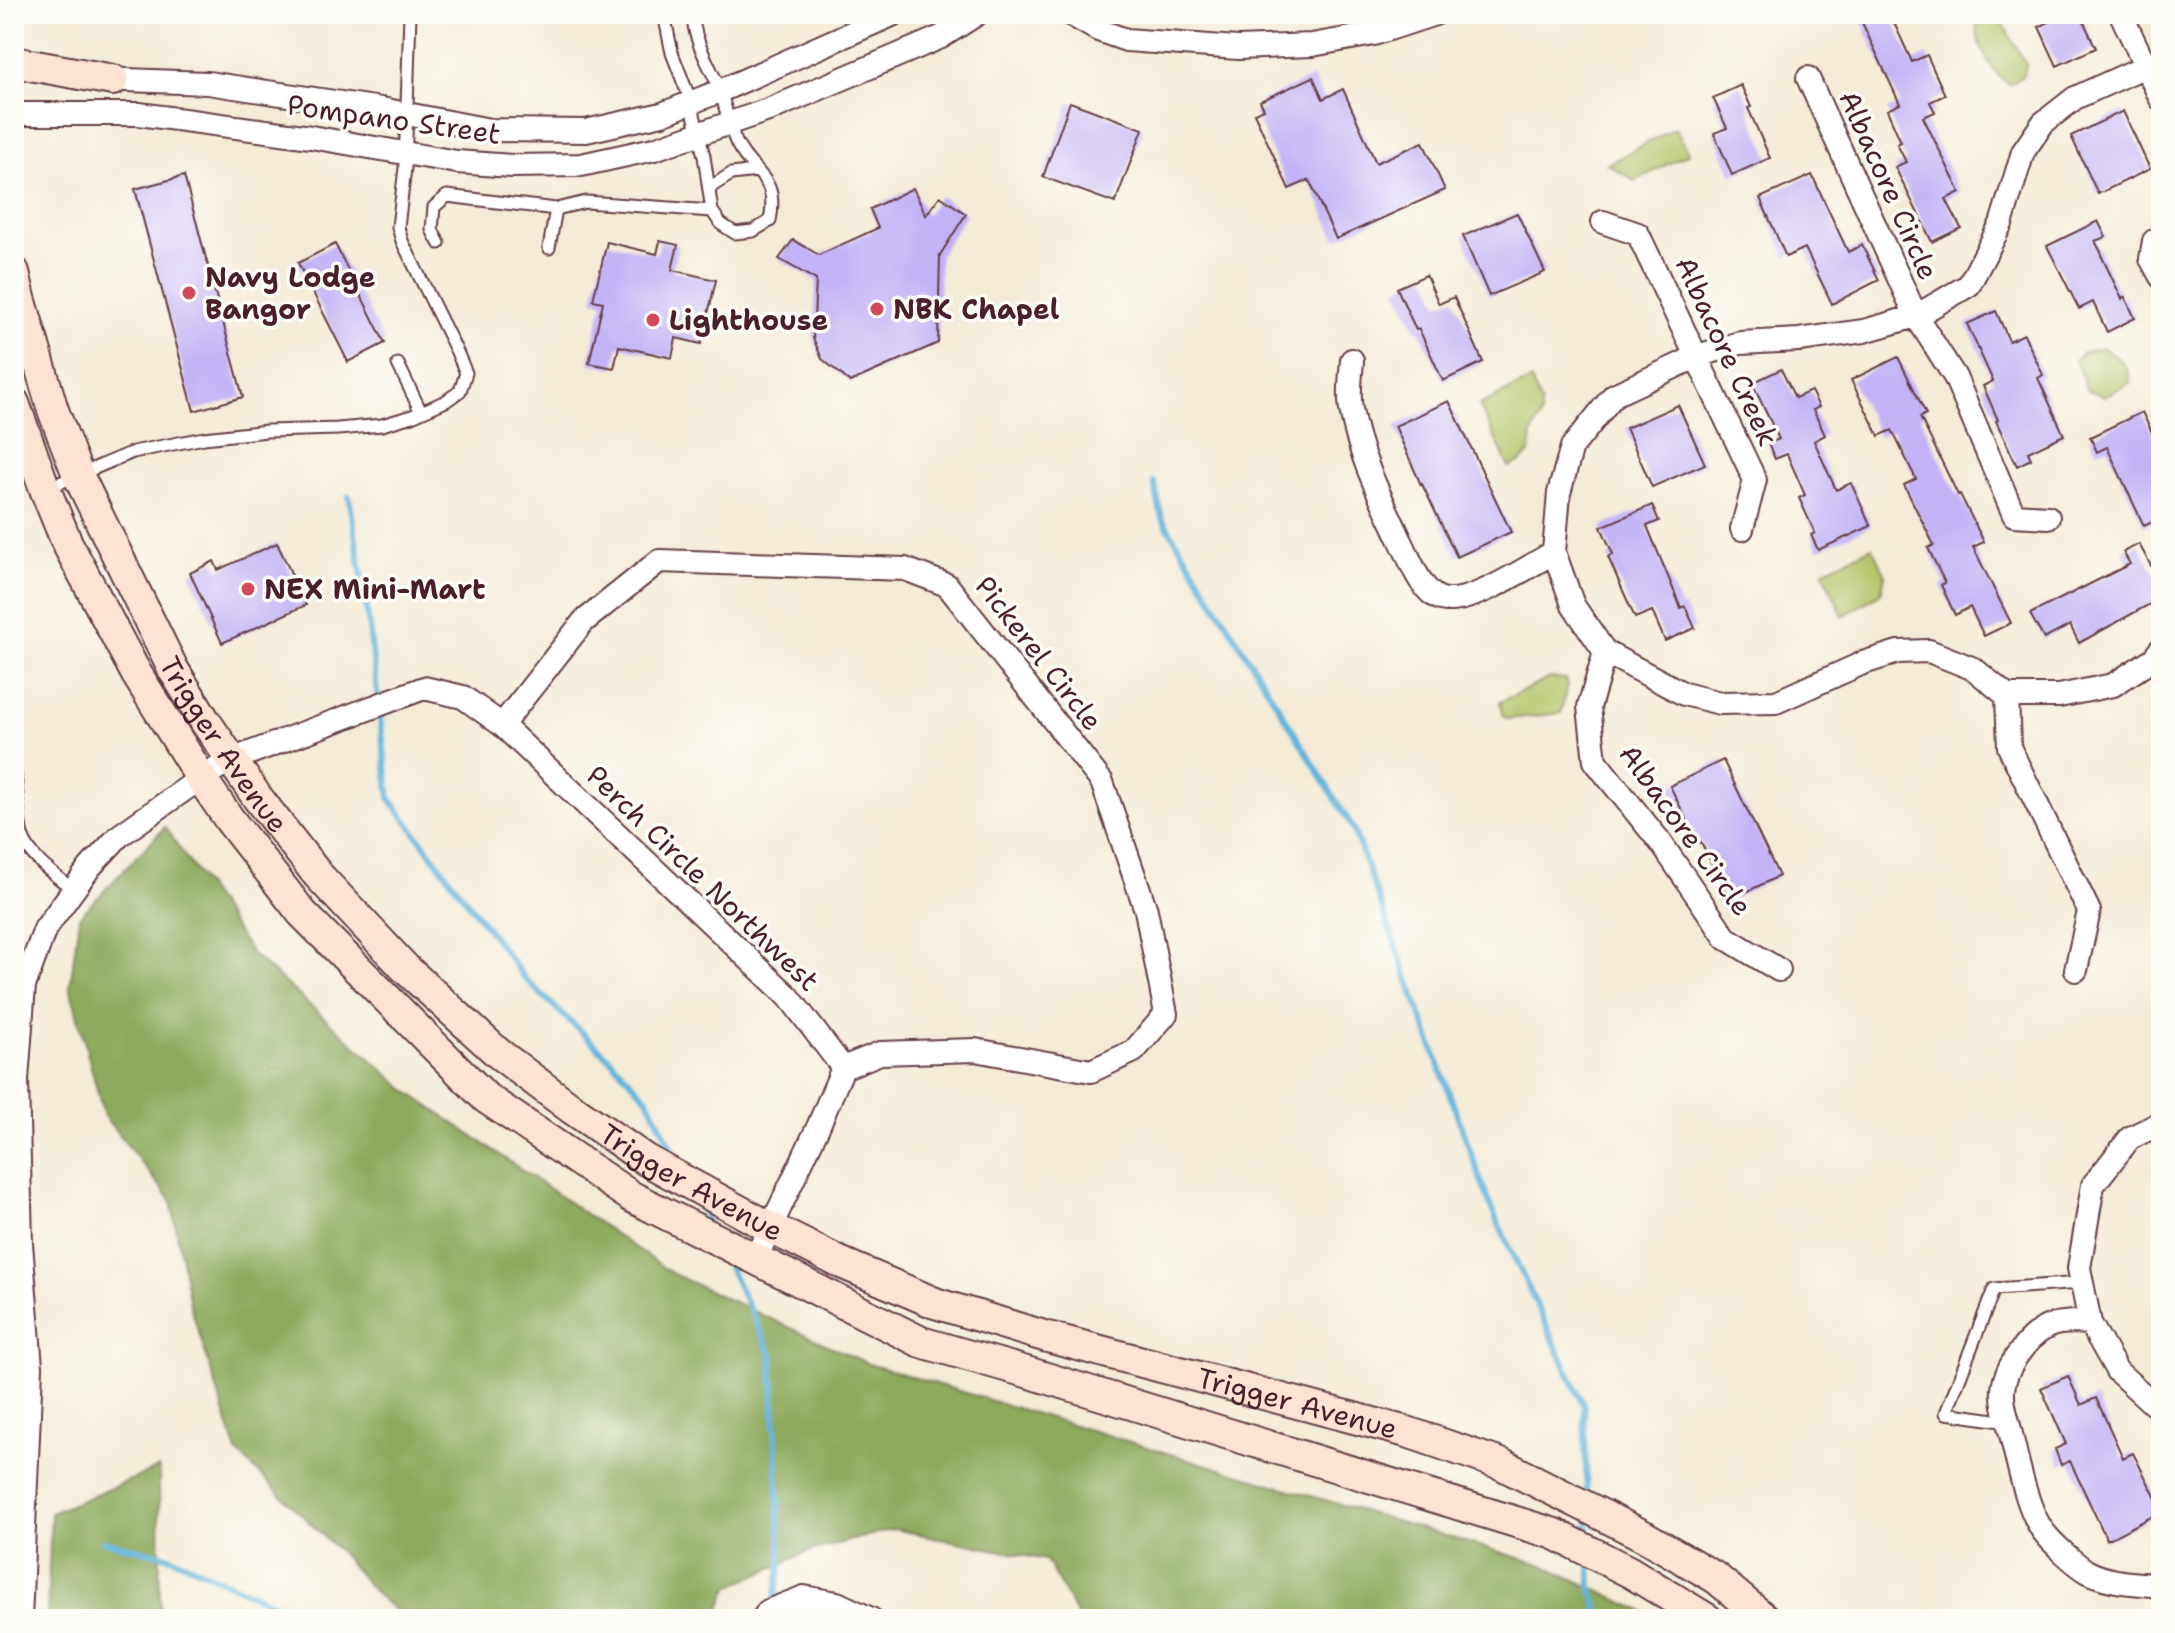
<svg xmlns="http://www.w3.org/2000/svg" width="2175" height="1633" font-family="'Shantell Sans',sans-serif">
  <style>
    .green { fill: #b1c366; stroke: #7e7148; stroke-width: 2 }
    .forest { fill: #8ca95b; stroke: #6b6443; stroke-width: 2 }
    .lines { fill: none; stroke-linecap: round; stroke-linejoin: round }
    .stream { stroke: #60b4dc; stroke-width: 6 }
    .building { fill: #c3b3f6 }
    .service-casing { stroke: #643e45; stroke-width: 15 }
    .minor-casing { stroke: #643e45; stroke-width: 26 }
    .secondary-casing { stroke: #643e45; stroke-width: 34 }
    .service { stroke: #fff; stroke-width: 11 }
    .minor { stroke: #fff; stroke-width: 22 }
    .secondary { stroke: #fee3d2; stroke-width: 30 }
    .poi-dot { fill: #d1495b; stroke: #fdfcf7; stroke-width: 3 }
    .labels { text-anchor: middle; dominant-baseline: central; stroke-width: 7; stroke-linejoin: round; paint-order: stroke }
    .street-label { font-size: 28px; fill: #4a1f2b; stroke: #fdfcf7 }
    .poi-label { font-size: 28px; font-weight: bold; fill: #4a1f2b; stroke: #fdfcf7; text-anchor: start }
  </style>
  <rect width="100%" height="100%" fill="#fdfcf7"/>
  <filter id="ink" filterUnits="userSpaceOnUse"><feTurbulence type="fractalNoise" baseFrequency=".0125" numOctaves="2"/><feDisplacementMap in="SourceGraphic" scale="16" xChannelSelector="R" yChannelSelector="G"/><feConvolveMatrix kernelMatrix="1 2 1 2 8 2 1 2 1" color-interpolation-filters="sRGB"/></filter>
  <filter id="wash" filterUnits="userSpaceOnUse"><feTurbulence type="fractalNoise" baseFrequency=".006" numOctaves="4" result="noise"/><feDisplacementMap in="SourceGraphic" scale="32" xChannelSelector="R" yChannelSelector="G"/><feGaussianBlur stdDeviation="1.8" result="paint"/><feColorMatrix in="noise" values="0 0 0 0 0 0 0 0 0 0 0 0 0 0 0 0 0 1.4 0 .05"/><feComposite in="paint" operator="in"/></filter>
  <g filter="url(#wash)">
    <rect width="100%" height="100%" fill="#f4ebd6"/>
    <path class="green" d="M1987 14 2000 19 2026 64C2025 76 2020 79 2010 84 1992 76 1974 40 1977 21Z
      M1675 128 1689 153 1635 181 1607 164Z
      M2103 348C2118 358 2129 364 2130 383L2105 396 2087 390 2075 360 2083 352Z
      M1531 380 1541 404V415L1532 434 1530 453 1520 462 1509 467 1479 405Z
      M1872 547 1885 575 1881 593 1843 616 1823 571Z
      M1550 678 1565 679 1567 685 1561 713 1508 719 1502 715 1500 702Z"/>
    <path class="forest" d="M165 827 252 954 407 1091 673 1274 869 1364 1543 1565 1659 1619H1432L1421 1610 1377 1619H1079L1046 1560 894 1529 810 1551 729 1587 715 1619H405L376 1594 340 1552 237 1452 190 1305 171 1200 104 1116 70 987 79 917Z
      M159 1468 160 1619H47L51 1513Z"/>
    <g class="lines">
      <path class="stream" d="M1154 482 1162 518 1353 828 1491 1208 1584 1406 1587 1498
        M349 496 365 597 378 699
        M379 710 390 799 526 980 610 1059 648 1099 680 1166
        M697 1201 708 1223
        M723 1255 772 1355 781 1565 774 1604
        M1588 1518 1589 1542
        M103 1541 171 1557 274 1604 301 1619
        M1590 1562 1591 1586 1600 1619"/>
    </g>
    <g id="blocks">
      <path class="building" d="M1858 14H1890L1912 62 1927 55 1945 95 1930 102 1935 112 1923 117 1960 192 1946 199 1961 228 1932 242 1895 167 1906 162 1897 144 1901 142 1887 110 1900 104Z
        M2048 14H2080L2096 48 2057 66 2039 27 2051 21Z
        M1313 77 1323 99 1343 89 1376 163 1423 142 1445 190 1336 239 1309 180 1289 189 1254 113 1264 109 1260 101Z
        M1741 85 1751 107 1748 108 1770 158 1732 175 1714 133 1727 128 1713 98Z
        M1070 102 1143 129 1115 203 1043 177Z
        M2123 111 2150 169 2098 194 2071 136Z
        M1812 175 1848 252 1862 245 1879 280 1832 304 1805 248 1786 257 1760 198Z
        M184 176 243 397 194 411 135 189Z
        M913 188 926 215 940 196 966 214 940 255 938 343 850 382 822 359 813 338 816 280 779 259 793 240 819 255 878 228 870 209Z
        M1517 213 1545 272 1489 296 1463 236Z
        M2098 221 2106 237 2095 241 2102 254 2101 255 2122 299 2125 297 2135 318 2107 332 2093 302 2079 309 2047 246Z
        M660 241 678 245 672 270 716 280 701 344 676 338 672 358 619 346 614 368 589 363 603 302 593 300 607 242 657 254Z
        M335 244 385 343 348 362 298 263Z
        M1426 275 1439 304 1454 297 1483 362 1443 381 1419 329 1416 330 1397 288Z
        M1996 311 2009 341 2024 334 2043 375 2038 378 2064 435 2028 452 2031 459 2017 466 1996 421 1998 420 1983 386 1993 381 1967 324Z
        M1898 357 1926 414 1920 417 1958 495 1960 494 1984 542 1973 547 2011 623 1984 636 1970 607 1955 615 1941 585 1945 583 1928 548 1934 545 1904 485 1916 479 1892 430 1879 436 1851 380Z
        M1781 369 1795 398 1811 391 1819 407 1813 410 1825 435 1814 441 1836 490 1851 483 1871 526 1818 550 1811 535 1815 533 1799 498 1805 495 1787 454 1775 459 1768 444 1779 439 1752 383Z
        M1449 401 1511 532 1457 557 1422 484 1421 485 1395 426Z
        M1678 405 1705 464 1652 487 1626 428Z
        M2142 412 2161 451V518L2144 526 2107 447 2097 452 2090 437Z
        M1652 505 1659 521 1647 526 1681 608 1685 606 1695 628 1665 641 1652 611 1635 618 1608 557 1613 554 1601 527Z
        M277 543 306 605 222 643 190 573 214 561 218 570Z
        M2139 544 2161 584V598L2079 643 2070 625 2044 639 2030 614 2130 564 2123 552Z
        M1723 760 1779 876 1730 900 1701 842 1698 843 1670 786Z
        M2068 1376 2081 1405 2096 1398 2123 1458 2133 1453 2161 1508V1512L2107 1540 2070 1461 2061 1465 2055 1449 2066 1444 2041 1388Z"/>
    </g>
  </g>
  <g filter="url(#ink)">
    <use href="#blocks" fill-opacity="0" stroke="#643e45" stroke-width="2"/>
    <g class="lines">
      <g class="service-casing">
        <path id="service" d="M664 14 672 53 691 102 704 156 712 211 721 224 735 233 753 231 770 221C779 175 754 177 737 144 729 128 726 108 720 90 710 65 693 41 693 14
          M709 188 731 174 757 171
          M439 243 432 230 434 207 447 196 556 209 586 202 712 211
          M549 248 556 209
          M398 364 421 412
          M45 489 133 452 204 438 267 431 338 429 382 425 412 416 446 401 460 391 466 373 457 352 402 241 398 227 405 168 410 14
          M14 765C17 788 17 813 22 835 29 858 56 876 74 890
          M2008 1422 1946 1413 1994 1289 2082 1283"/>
      </g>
      <g class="minor-casing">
        <path id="minor" d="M1070 14 1098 30 1126 40 1238 48 1312 45 1374 34 1435 14
          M2121 14 2161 99
          M2161 59 2075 98 2043 123 2023 152 2001 224 1969 285 1916 316 1864 331 1799 340 1740 343 1698 356 1614 395 1572 447 1559 493 1554 552 1573 605 1605 652 1684 694 1720 703 1776 702 1863 663 1898 652 1929 651 1974 669 2007 696H2059L2113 685 2153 659 2161 649
          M1808 78 1916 316 1955 377 2014 515 2048 517
          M98 79 208 83 381 109 490 130 586 131 662 114 720 91 894 14
          M14 114H139L311 137 457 162 512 166 581 165 654 149 771 109 941 37 977 14
          M1603 222 1638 234 1755 480 1742 529
          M2161 236 2154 241 2151 259 2161 277
          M1352 360C1351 376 1348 394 1351 409 1359 456 1381 498 1401 541 1409 557 1415 576 1427 589 1433 596 1440 600 1448 600 1475 602 1530 566 1554 552
          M1605 652 1589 707 1595 761 1661 843 1726 938 1779 970
          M2007 696 2009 747 2089 911 2076 970
          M502 725 583 622 659 561 905 569 947 585 1102 782 1146 910 1166 1014 1134 1051 1091 1071 975 1050 880 1053 843 1068
          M2161 1123 2130 1138 2093 1185 2079 1268 2090 1323 2117 1371 2161 1411
          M756 1258 818 1127 843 1068
          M2090 1323C2077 1322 2059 1321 2047 1327 2026 1338 2001 1372 2003 1396 2003 1406 2007 1417 2009 1426 2016 1454 2026 1508 2043 1531 2052 1543 2075 1564 2088 1572 2110 1583 2136 1583 2160 1586
          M20 1619 31 1367 21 1244 17 1080 24 986 45 929 90 867 119 836 201 778 231 760 424 688 463 697 502 725 789 997 843 1068
          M763 1619 768 1611 804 1597 837 1603 871 1619"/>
      </g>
      <g class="secondary-casing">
        <g id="secondary">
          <path d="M14 62 113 80"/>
          <path id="s1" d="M14 272 20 298 53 410 78 475 173 669 205 721 257 797 318 875 405 968 498 1053 571 1108 646 1160 769 1227 837 1261 935 1303 1044 1336 1407 1432 1501 1464 1644 1536 1716 1578 1765 1619"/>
          <path d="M14 403 45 489 67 543 136 673 201 778 229 819 302 913 486 1098 632 1197 921 1342 1030 1373 1555 1534 1630 1572 1707 1619"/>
        </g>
      </g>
      <use href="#service" class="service"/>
      <use href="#minor" class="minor"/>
      <use href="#secondary" class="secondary"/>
    </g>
  </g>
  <g class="poi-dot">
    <circle cx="189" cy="293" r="8"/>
    <circle cx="877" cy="309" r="8"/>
    <circle cx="653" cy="320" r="8"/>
    <circle cx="248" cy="589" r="8"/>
  </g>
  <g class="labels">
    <g class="street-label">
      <text transform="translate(394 119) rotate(8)">Pompano Street</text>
      <text transform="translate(1889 185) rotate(66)">Albacore Circle</text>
      <text transform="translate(1727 351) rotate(65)">Albacore Creek</text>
      <text transform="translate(1039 653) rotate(52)">Pickerel Circle</text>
      <text stroke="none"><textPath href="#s1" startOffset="520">Trigger Avenue</textPath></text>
      <text transform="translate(1686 830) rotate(54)">Albacore Circle</text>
      <text transform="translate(703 878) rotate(44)">Perch Circle Northwest</text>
      <text stroke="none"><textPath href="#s1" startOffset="1168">Trigger Avenue</textPath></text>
      <text stroke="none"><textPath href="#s1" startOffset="1816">Trigger Avenue</textPath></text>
    </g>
    <g class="poi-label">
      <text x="205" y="277">Navy Lodge<tspan x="205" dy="32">Bangor</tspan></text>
      <text x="893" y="309">NBK Chapel</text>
      <text x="669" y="320">Lighthouse</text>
      <text x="264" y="589">NEX Mini-Mart</text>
    </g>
  </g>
  <rect width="2175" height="1633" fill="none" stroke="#fdfcf7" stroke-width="48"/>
</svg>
